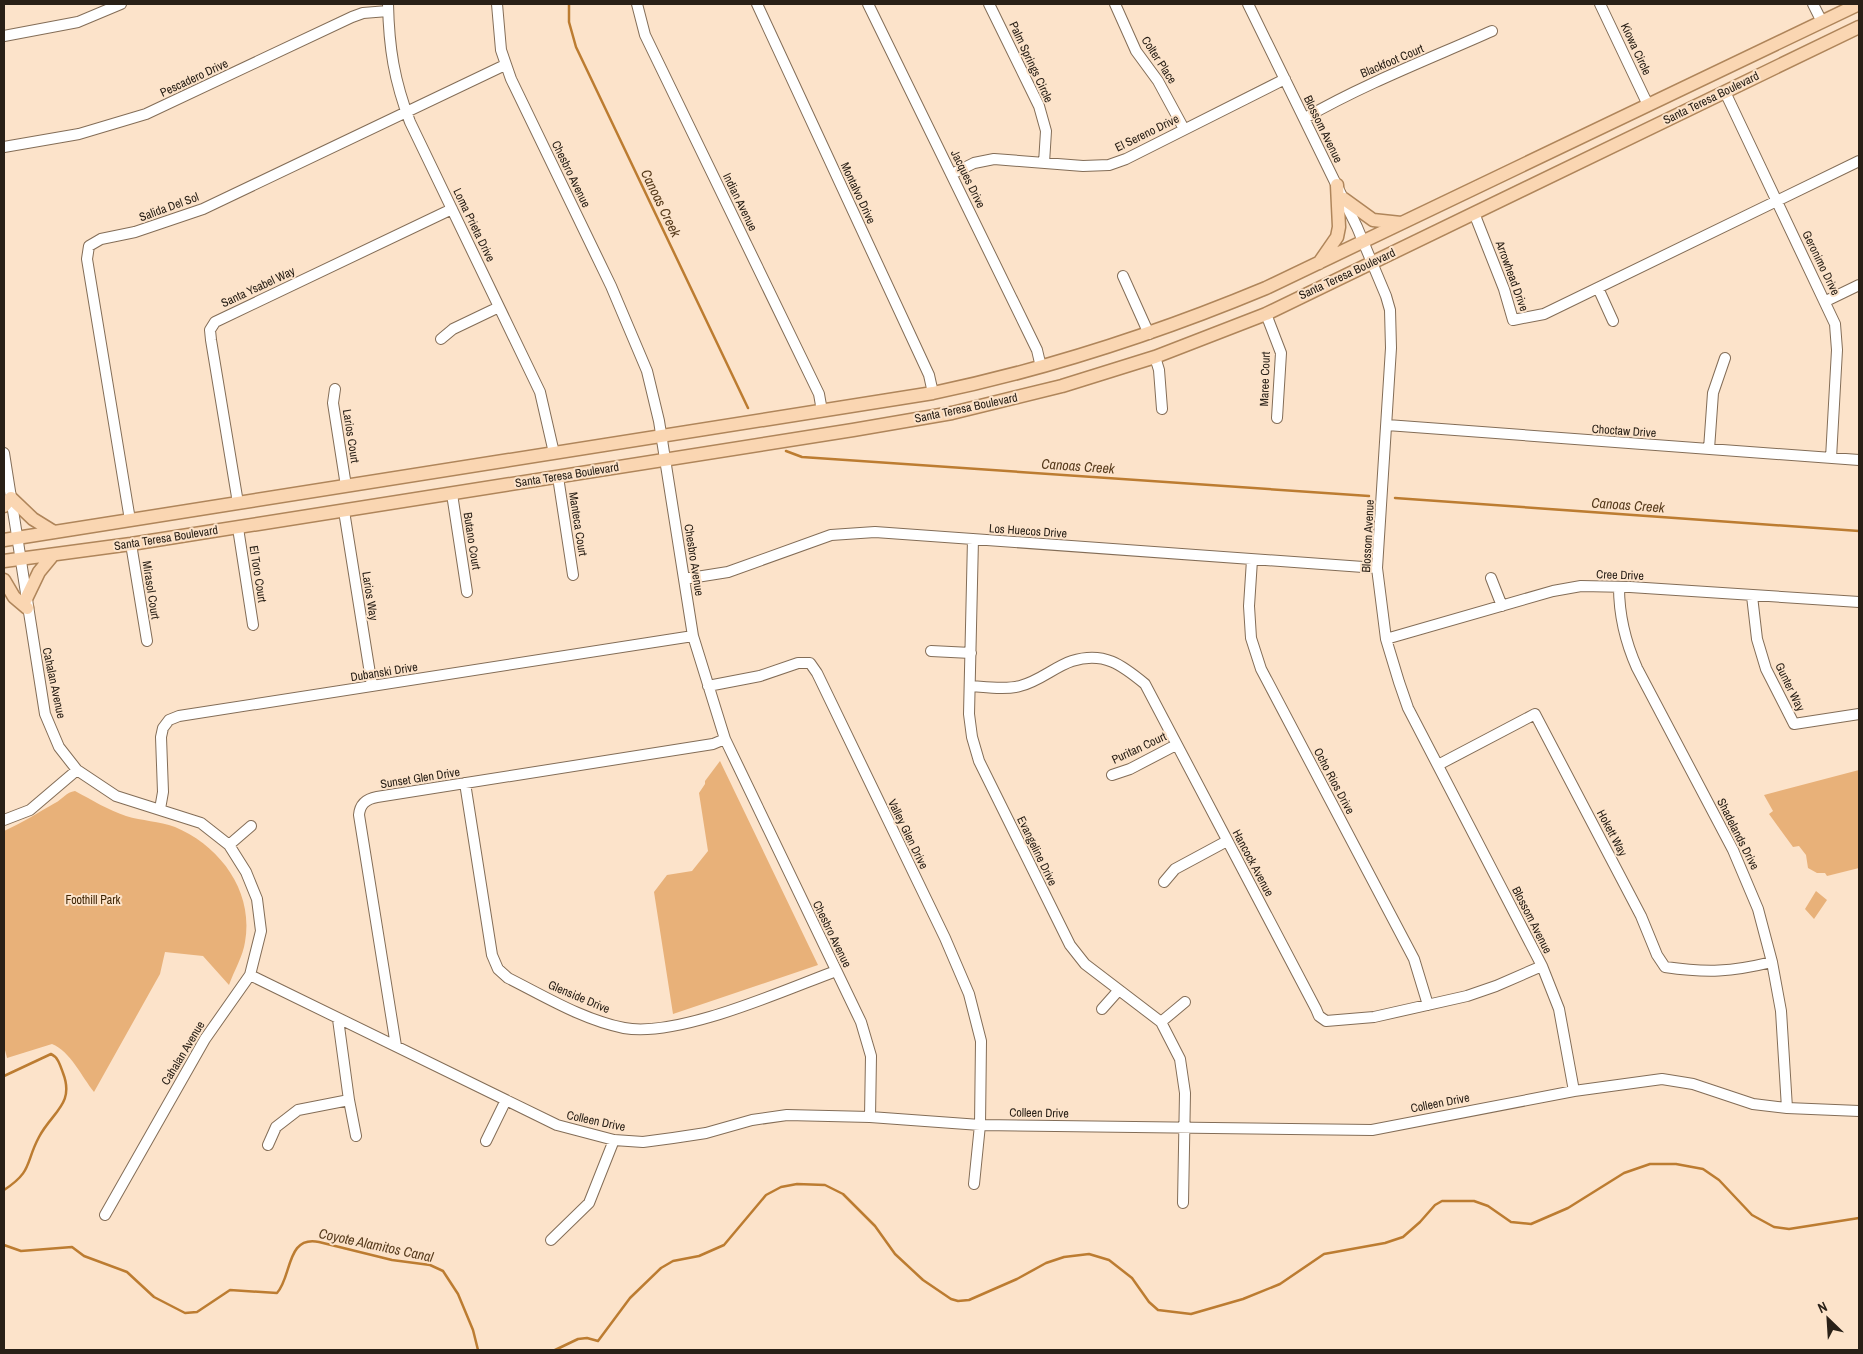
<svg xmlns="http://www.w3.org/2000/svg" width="1863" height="1354" font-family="'Archivo Narrow',sans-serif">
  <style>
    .green { fill: #e8b179 }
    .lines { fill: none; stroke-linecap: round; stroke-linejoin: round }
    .stream { stroke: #bc7c31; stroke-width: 2.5 }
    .minor-casing { stroke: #836d57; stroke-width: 12 }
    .major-casing { stroke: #af855a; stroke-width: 15 }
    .minor { stroke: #fff; stroke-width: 10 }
    .major { stroke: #fad6b2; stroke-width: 12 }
    .labels { text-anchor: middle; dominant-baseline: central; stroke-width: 4; stroke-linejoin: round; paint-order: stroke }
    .street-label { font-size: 12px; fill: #292017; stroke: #fce3ca }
    .park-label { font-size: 12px; fill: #3e2403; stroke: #fce3ca }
    .water-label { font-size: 14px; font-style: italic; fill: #563a1b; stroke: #fce3ca }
  </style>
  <rect width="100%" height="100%" fill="#fce3ca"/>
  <path class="green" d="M720 761 818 965 673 1014 654 892 667 875 692 871 708 851 699 793 705 784V781Z
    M1859 770V868L1827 876 1825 873H1817L1808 868 1806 855 1799 846 1793 847 1769 814 1773 811 1764 795Z
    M75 791C92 800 108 810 126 816 142 821 159 821 175 827 220 846 254 891 245 942 243 956 234 971 229 985L203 956 165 952 160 974 94 1092C82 1077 70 1051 52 1044L7 1058 4 1046V831C22 823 39 812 55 803 63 799 66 792 75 791Z
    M1816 891 1827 900 1814 919 1805 909Z"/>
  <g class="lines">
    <path class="stream" d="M569 4V22L576 47 748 408
      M786 451 802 457 1369 496
      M1395 498 1859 531
      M4 1076 51 1054C58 1057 60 1065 63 1073 75 1104 52 1112 39 1137 25 1163 33 1171 4 1190
      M4 1245 21 1251 72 1247 84 1256 127 1272 154 1297 185 1313 197 1312 230 1290 277 1293C292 1277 286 1235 319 1242L392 1260 430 1265 443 1271 458 1294 473 1330 478 1350
      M555 1350 578 1339 587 1338 598 1341 630 1298 661 1268 673 1261 699 1256 724 1245 766 1195 781 1187 797 1184 825 1185 843 1194 875 1226 895 1254 923 1280 951 1299 958 1301 969 1300 1017 1279 1046 1263 1064 1257 1089 1254 1109 1260 1132 1278 1149 1302 1158 1310 1191 1314 1243 1299 1280 1284 1324 1254 1385 1243 1403 1237 1420 1222 1435 1205 1442 1201H1474L1488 1206 1511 1222 1531 1224 1568 1208 1624 1173 1650 1164H1676L1703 1169 1719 1180 1752 1215 1774 1227 1789 1229 1859 1218"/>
    <g class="minor-casing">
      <path id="minor" d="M388 4C389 48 394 80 410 122L540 392 554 453
        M497 4 501 50 511 79 611 286 647 371 659 421 693 636 725 739 861 1022 871 1056 870 1117
        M637 4 645 35 819 394 822 411
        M757 4 929 375 933 393
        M868 4 1037 350 1041 367
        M989 4 1039 106 1046 131 1044 163
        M1115 4 1136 51 1158 81 1184 129
        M1248 4 1357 227 1386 296 1390 310 1391 348 1377 568 1386 639 1399 682 1408 708 1542 966 1559 1009 1574 1091
        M1600 4 1648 105
        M1813 4 1822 22
        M4 36 78 22 121 4
        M1725 92 1835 324 1837 350 1831 458
        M1305 118C1364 84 1429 59 1492 31
        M4 147 79 134 146 114 352 17 363 13 388 11
        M952 174 974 163 994 159 1083 166 1109 165 1126 159 1285 79
        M1474 213 1504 289 1513 320 1544 314 1859 161
        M1123 276 1149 334
        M1598 288 1613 321
        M1826 301 1859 285
        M1266 314 1281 353 1277 418
        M441 339 453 329 499 307
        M1155 357 1159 370 1162 409
        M335 389 333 403 346 486
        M1387 425 1859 460
        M1709 449 1713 393 1725 358
        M4 453 45 714 59 747 77 770 116 796 201 823 229 845 246 872 257 899 261 931 250 975 205 1039 105 1215
        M558 477 573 575
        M452 494 467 592
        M238 503 211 340 210 330 215 322 452 209
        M344 511 372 686
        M130 520 87 259 89 246 101 239 135 232 203 209 505 65
        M238 528 253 625
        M973 539 969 714 972 737 979 761 1070 945 1085 964 1161 1022 1180 1059 1185 1093 1183 1203
        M131 544 147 641
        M1252 560 1249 606 1251 638 1261 669 1414 959 1428 1005
        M1491 578 1502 606
        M684 579 728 572 831 535 875 532 1377 568
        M1619 587C1619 616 1625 641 1637 668L1733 850 1758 909 1772 962 1781 1011 1787 1108
        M1752 596 1757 639 1766 669 1794 724 1859 714
        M1386 639 1553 591 1581 586 1630 587 1859 602
        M931 651 971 653
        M708 686 760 676 798 663H810L817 673 945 938 969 994 981 1041 980 1125 974 1184
        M970 686C986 687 1006 690 1020 686 1040 681 1054 667 1072 661 1104 651 1122 665 1145 684L1316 1009 1319 1016 1326 1021 1374 1017 1467 996 1496 986 1542 966
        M1438 765 1535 714 1641 916 1657 955 1665 967C1707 973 1731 972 1772 962
        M1112 775 1130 769 1176 745
        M465 783 492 955 498 969 508 978C544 996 583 1020 624 1028 678 1038 782 991 836 971
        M160 809 163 792 161 737 163 728 169 720 179 716 693 636
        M4 820 30 810 77 770
        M229 845 251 826
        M1164 882 1175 869 1227 841
        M250 975 557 1125 614 1140 643 1142 673 1138 706 1133 752 1120 787 1115 870 1117 980 1125 1372 1130 1574 1091 1662 1079 1693 1084 1753 1104 1787 1108 1859 1111
        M1102 1009 1118 991
        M338 1019 349 1100 356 1136
        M1161 1022 1185 1002
        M396 1046 359 815C360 804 366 799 377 797L713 744 725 739
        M486 1141 506 1100
        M268 1145 276 1127 298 1110 349 1100
        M551 1240 589 1203 614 1140"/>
    </g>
    <g class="major-casing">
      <path id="major" d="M1344 199 1373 220 1401 223
        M1319 263 1337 237 1339 227 1337 185
        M4 506 11 498 33 519 54 532
        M4 540 933 393C1048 369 1158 333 1266 288L1859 4
        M4 561 131 544 853 430 952 413 1062 386 1155 357 1266 314 1859 27
        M4 580 14 597 27 608
        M26 599 39 572 53 555"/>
    </g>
    <use href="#minor" class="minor"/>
    <use href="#major" class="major"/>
  </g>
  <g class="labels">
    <g class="street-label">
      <text transform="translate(1636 49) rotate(65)">Kiowa Circle</text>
      <text transform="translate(1159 60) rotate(57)">Colter Place</text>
      <text transform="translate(1392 61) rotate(-23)">Blackfoot Court</text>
      <text transform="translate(1031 62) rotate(65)">Palm Springs Circle</text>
      <text transform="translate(194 78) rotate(-25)">Pescadero Drive</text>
      <text transform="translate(1711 98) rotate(-26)">Santa Teresa Boulevard</text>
      <text transform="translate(1323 129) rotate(64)">Blossom Avenue</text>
      <text transform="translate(1147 133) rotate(-26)">El Sereno Drive</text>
      <text transform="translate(571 174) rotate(64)">Chesbro Avenue</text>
      <text transform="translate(968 179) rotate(64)">Jacques Drive</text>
      <text transform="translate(858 193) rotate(65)">Montalvo Drive</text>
      <text transform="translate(740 202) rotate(64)">Indian Avenue</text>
      <text transform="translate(169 207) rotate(-20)">Salida Del Sol</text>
      <text transform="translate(474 225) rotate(64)">Loma Prieta Drive</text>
      <text transform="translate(1821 263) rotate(64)">Geronimo Drive</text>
      <text transform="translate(1347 274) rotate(-25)">Santa Teresa Boulevard</text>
      <text transform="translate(1512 276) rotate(70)">Arrowhead Drive</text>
      <text transform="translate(258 287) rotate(-25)">Santa Ysabel Way</text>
      <text transform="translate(1265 379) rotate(-88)">Maree Court</text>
      <text transform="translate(966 408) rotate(-12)">Santa Teresa Boulevard</text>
      <text transform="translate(1624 431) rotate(4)">Choctaw Drive</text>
      <text transform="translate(351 436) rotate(81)">Larios Court</text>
      <text transform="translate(567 475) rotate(-9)">Santa Teresa Boulevard</text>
      <text transform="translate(578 524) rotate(81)">Manteca Court</text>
      <text transform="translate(1028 531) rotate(4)">Los Huecos Drive</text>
      <text transform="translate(1368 536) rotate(-87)">Blossom Avenue</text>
      <text transform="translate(166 538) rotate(-9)">Santa Teresa Boulevard</text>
      <text transform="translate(472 541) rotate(81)">Butano Court</text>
      <text transform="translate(694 560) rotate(81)">Chesbro Avenue</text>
      <text transform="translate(258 574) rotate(81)">El Toro Court</text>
      <text transform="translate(1620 575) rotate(2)">Cree Drive</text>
      <text transform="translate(151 590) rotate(81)">Mirasol Court</text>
      <text transform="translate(370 596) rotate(81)">Larios Way</text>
      <text transform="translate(384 672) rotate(-9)">Dubanski Drive</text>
      <text transform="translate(54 683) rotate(78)">Cahalan Avenue</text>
      <text transform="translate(1790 687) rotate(64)">Gunter Way</text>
      <text transform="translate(1139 748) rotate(-25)">Puritan Court</text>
      <text transform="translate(420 778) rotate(-9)">Sunset Glen Drive</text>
      <text transform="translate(1334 781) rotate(62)">Ocho Rios Drive</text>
      <text transform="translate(1612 833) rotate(62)">Hokett Way</text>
      <text transform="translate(908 834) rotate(64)">Valley Glen Drive</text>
      <text transform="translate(1738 834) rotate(63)">Shadelands Drive</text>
      <text transform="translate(1037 851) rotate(64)">Evangeline Drive</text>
      <text transform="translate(1253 863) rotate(62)">Hancock Avenue</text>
      <text transform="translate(1532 920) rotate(63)">Blossom Avenue</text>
      <text transform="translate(832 934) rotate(64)">Chesbro Avenue</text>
      <text transform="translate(579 997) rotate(23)">Glenside Drive</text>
      <text transform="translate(183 1053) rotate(-59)">Cahalan Avenue</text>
      <text transform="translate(1440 1103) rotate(-11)">Colleen Drive</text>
      <text transform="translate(1039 1113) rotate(1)">Colleen Drive</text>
      <text transform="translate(596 1121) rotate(12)">Colleen Drive</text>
    </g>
    <g class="park-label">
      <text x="93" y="900">Foothill Park</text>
    </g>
    <g class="water-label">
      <text transform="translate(661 203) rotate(64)">Canoas Creek</text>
      <text transform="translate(1078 466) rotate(4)">Canoas Creek</text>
      <text transform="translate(1628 505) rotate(4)">Canoas Creek</text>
      <text transform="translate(376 1245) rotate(12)">Coyote Alamitos Canal</text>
    </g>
  </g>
  <rect width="1863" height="1354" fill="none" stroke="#292017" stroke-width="10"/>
  <g transform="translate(1828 1319) rotate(335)" stroke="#fce3ca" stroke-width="4" paint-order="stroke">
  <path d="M0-4L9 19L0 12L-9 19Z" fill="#292017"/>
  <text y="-8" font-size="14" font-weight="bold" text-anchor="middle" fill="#292017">N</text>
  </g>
</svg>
